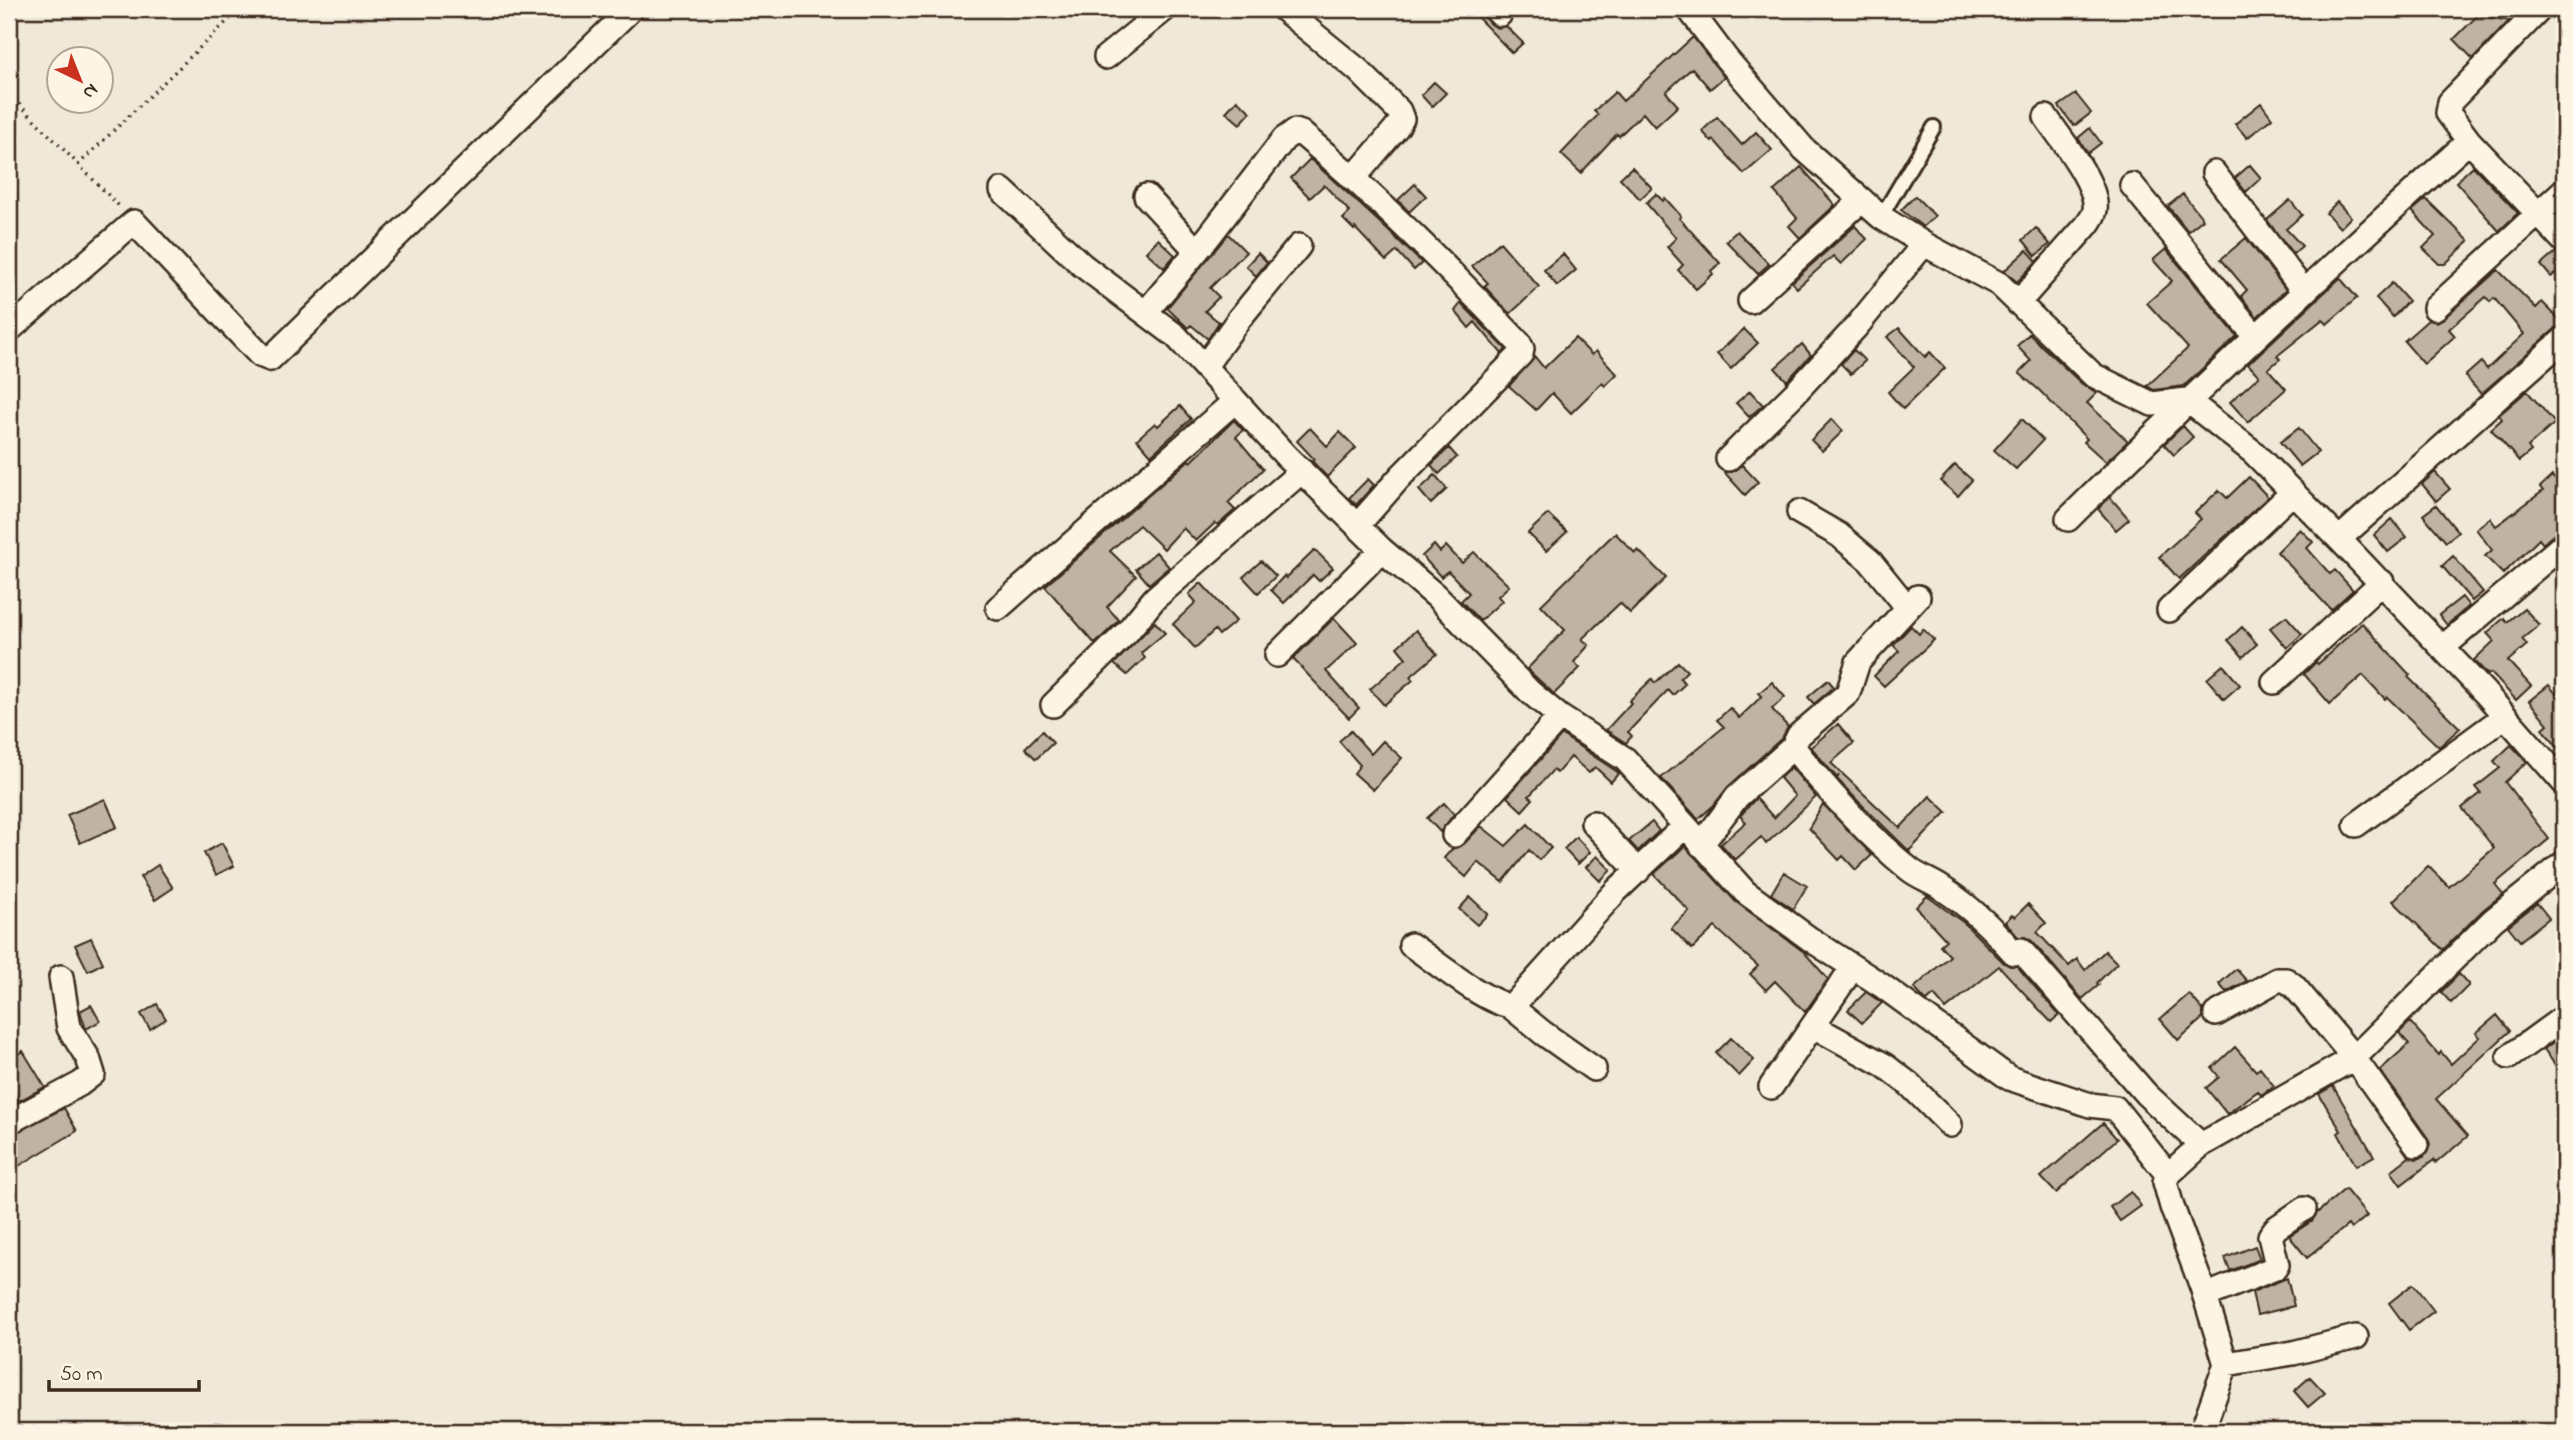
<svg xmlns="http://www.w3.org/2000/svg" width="2573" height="1440" font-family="'Indie Flower',sans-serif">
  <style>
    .building { fill: #beb3a4; stroke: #3b2a1e; stroke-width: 2 }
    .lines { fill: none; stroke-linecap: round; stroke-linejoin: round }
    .lane-casing { stroke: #3b2a1e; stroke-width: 18 }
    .street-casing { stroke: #3b2a1e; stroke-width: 28 }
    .path { stroke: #3b2a1e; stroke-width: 3.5; stroke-dasharray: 2 5; stroke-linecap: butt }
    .lane { stroke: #fcf5e5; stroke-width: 12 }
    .street { stroke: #fcf5e5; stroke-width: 23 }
  </style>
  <rect width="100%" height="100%" fill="#f0e9d9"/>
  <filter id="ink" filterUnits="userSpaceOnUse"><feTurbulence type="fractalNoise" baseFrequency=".0143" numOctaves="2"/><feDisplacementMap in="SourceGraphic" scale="14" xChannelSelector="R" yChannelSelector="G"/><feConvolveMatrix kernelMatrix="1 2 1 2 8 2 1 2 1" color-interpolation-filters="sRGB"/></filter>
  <g filter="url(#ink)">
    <path class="building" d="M1481 12 1491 24 1497 28 1506 26 1523 43 1512 53 1477 17Z
      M2478 15 2509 21 2473 59 2454 39Z
      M1693 37 1724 77 1710 89 1692 68 1666 92 1678 106 1655 127 1643 113 1619 136 1617 134 1581 173 1561 154 1598 115 1594 111 1615 92 1623 101Z
      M1434 82 1446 93 1432 107 1421 95Z
      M2076 94 2091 113 2074 126 2059 106Z
      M1237 100 1251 112 1240 124 1226 112Z
      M2261 103 2272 118 2247 138 2235 124Z
      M1717 117 1742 145 1756 132 1772 150 1744 174 1714 140 1712 142 1702 131Z
      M2090 128 2101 143 2088 153 2078 138Z
      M1310 159 1376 219 1422 263 1414 270 1397 251 1386 261 1355 228 1354 230 1343 219 1350 212 1324 185 1310 198 1291 178Z
      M2250 165 2261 178 2246 192 2235 178Z
      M2473 166 2518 213 2499 231 2456 182Z
      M1632 167 1652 188 1640 199 1620 178Z
      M1801 167 1835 205 1800 238 1789 226 1797 218 1774 191Z
      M1415 184 1426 196 1409 212 1398 200Z
      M1656 194 1663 201 1665 198 1681 216 1679 218 1720 263 1711 271 1713 274 1696 289 1678 270 1683 265 1667 247 1676 238 1646 203Z
      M2183 194 2203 219 2188 231 2168 206Z
      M1915 196 1935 216 1923 227 1901 210Z
      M2426 199 2469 241 2445 264H2439L2423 248 2435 236 2412 211Z
      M2290 200 2302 215 2286 229 2302 246 2293 254 2267 220Z
      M2337 202 2351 217 2340 228 2326 213Z
      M1855 226 1867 239 1841 264 1833 256 1797 288 1792 282Z
      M2036 228 2050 244 2036 256 2023 240Z
      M1737 231 1769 264 1758 274 1726 241Z
      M1228 234 1246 252 1210 288 1219 297 1205 311 1219 322 1208 339 1191 325 1188 328 1167 308Z
      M2246 238 2286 290 2257 317 2241 296 2247 290 2221 259Z
      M1158 239 1175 255 1164 268 1146 252Z
      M1500 242 1539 287 1510 314 1484 286 1488 283 1472 266Z
      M2166 249 2237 336 2184 386 2154 390 2147 386 2188 348 2147 303 2172 281 2153 260Z
      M2027 250 2037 261 2017 282 2004 271Z
      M2556 252 2564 255V266L2551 277 2541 265Z
      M1258 253 1267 262 1256 276 1246 266Z
      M1563 254 1576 270 1557 286 1544 270Z
      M2498 270 2536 308 2542 302 2564 324 2555 329 2481 394 2465 376 2481 362 2487 369 2524 334 2494 298 2490 302 2486 297 2449 329 2455 336 2424 364 2404 341 2428 320 2437 322 2444 318Z
      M2340 278 2357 298 2327 324 2323 319 2277 356 2280 359 2268 369 2286 389 2248 422 2230 402 2259 376 2248 364Z
      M2392 283 2408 301 2393 317 2376 298Z
      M1461 303 1506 349 1502 354 1475 322 1469 328 1455 311Z
      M1899 328 1925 357 1930 352 1945 368 1903 409 1888 392 1914 367 1887 337Z
      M1744 329 1758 343 1731 369 1717 354Z
      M2029 334 2083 385 2097 393 2087 403 2128 441 2106 462 2084 442 2087 439 2039 390 2019 373 2031 361 2017 346Z
      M1575 338 1592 355 1596 351 1617 374 1605 386 1602 383 1571 413 1552 393 1536 410 1509 386 1535 357 1544 368Z
      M1802 344 1811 355 1787 381 1775 368Z
      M1854 350 1865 361 1851 374 1841 364Z
      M1750 391 1763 405 1749 417 1736 403Z
      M2527 391 2555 423 2528 447 2531 451 2519 461 2491 429 2502 419 2499 415Z
      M1180 406 1191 419 1151 455 1137 439 1155 423 1158 426Z
      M1832 419 1843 431 1822 451 1811 440Z
      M2022 419 2043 440 2016 469 1994 450Z
      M1234 420 1243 430 1236 437 1263 469 1228 503 1235 510 1218 525 1215 523 1196 541 1183 528 1164 549 1139 525 1110 551 1136 576 1107 607 1119 620 1095 644 1045 586 1189 460 1191 462Z
      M2183 426 2193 437 2174 455 2164 444Z
      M1310 428 1327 446 1340 432 1356 448 1327 477 1312 461 1314 459 1297 441Z
      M2299 428 2318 452 2300 466 2280 442Z
      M1449 448 1457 457 1439 474 1431 465Z
      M1742 465 1758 482 1745 495 1724 472H1732Z
      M1955 465 1972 480 1958 496 1940 481Z
      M2435 472 2450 489 2436 501 2422 484Z
      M1435 475 1447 489 1431 504 1419 490Z
      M2552 476 2564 490V530L2555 533 2543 544 2539 539 2503 574 2485 556 2492 550 2476 529 2490 518 2496 526 2543 491 2540 487Z
      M2249 477 2268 497 2179 579 2159 557 2201 519 2195 513 2219 490 2227 498Z
      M1368 479 1374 485 1356 505 1349 498Z
      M2110 497 2129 519 2116 530 2098 509Z
      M2436 505 2458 532 2446 542 2423 515Z
      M1548 514 1567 532 1546 551 1528 533Z
      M2392 519 2407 537 2388 552 2374 535Z
      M2300 529 2313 542 2307 548 2330 574 2335 570 2353 590 2331 610 2277 552Z
      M1615 533 1635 553 1638 550 1666 578 1630 613 1620 603 1582 639 1589 645 1574 662 1580 668 1554 694 1527 669 1565 630 1541 605Z
      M1434 545 1440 552 1446 546 1462 563 1474 552 1509 586 1498 596 1502 601 1480 621 1461 601 1469 593 1448 571 1441 577 1422 556Z
      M1315 550 1333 568 1319 581 1313 575 1284 603 1271 590 1284 576 1286 578Z
      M1156 552 1169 567 1149 584 1136 569Z
      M2453 556 2483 592 2472 601 2442 566Z
      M1261 561 1276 576 1258 593 1243 577Z
      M1201 583 1236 621 1219 635 1215 630 1195 648 1173 624 1196 602 1189 594Z
      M2462 597 2469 606 2447 625 2439 615Z
      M2524 608 2539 625 2522 639 2527 645 2508 661 2531 686 2516 700 2491 673 2488 675 2474 660 2494 641 2487 633 2504 618 2507 622Z
      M2286 616 2302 634 2287 648 2270 628Z
      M1334 618 1357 643 1326 671 1359 708 1349 718 1293 659Z
      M1155 622 1165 633 1141 653 1145 658 1127 675 1114 664Z
      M2362 623 2410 675 2408 677 2460 728 2439 747 2387 697 2385 699 2363 675 2330 704 2304 674 2316 662 2318 664Z
      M1911 626 1919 634 1923 629 1934 640 1884 686 1874 676 1899 651 1893 645Z
      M2242 627 2257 644 2243 657 2228 640Z
      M1416 630 1437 654 1410 677 1413 680 1384 705 1370 689 1406 658 1397 647Z
      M1678 662 1687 671 1680 678 1685 684 1673 695 1668 690 1628 732 1632 736 1626 743 1606 730 1631 703 1629 701 1652 679 1655 683Z
      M2223 665 2240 685 2224 699 2207 679Z
      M1828 680 1834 687 1814 704 1808 697Z
      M1772 682 1785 697 1772 709 1788 727 1782 738 1728 787 1713 806 1698 819 1661 778 1724 727 1717 720 1730 708 1739 718 1762 696 1759 693Z
      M2549 685 2564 704V754L2542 729 2548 724 2529 701Z
      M1838 724 1854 743 1831 763 1900 828 1930 796 1947 812 1909 851 1858 801 1837 779 1839 775 1837 778 1811 747Z
      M1042 731 1053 743 1036 759 1025 748Z
      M1351 731 1371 754 1383 741 1402 758 1373 790 1354 773 1360 765 1339 741Z
      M1562 735 1619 773 1611 782 1595 767 1589 773 1571 757 1557 773 1553 770 1529 796 1533 799 1522 811 1507 797Z
      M2511 745 2527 762 2505 782 2549 839 2495 884 2503 894 2483 910 2443 950 2393 901 2428 866 2449 887 2494 848 2462 808 2481 793 2476 787 2500 768 2494 761Z
      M1791 767 1816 797 1766 844 1761 837 1735 860 1721 844 1746 822 1740 816 1756 798 1774 818 1795 796 1780 778Z
      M105 799 117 827 80 843 67 815Z
      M1444 803 1454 814 1440 832 1427 818Z
      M1823 804 1872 855 1856 870 1843 856 1839 860 1809 828Z
      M1652 822 1659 831 1638 851 1629 841Z
      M1528 824 1551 848 1539 860 1529 850 1503 882 1478 862 1466 877 1444 858 1452 849 1464 844 1481 826 1506 846Z
      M1576 837 1590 852 1578 864 1564 849Z
      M222 843 234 866 216 875 204 853Z
      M1685 846 1735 901 1804 952 1828 979 1805 1012 1775 981 1766 990 1750 974 1758 966 1715 927 1692 949 1671 928 1689 911 1654 874Z
      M1597 856 1611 870 1600 881 1586 867Z
      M158 865 173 888 155 900 140 877Z
      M1784 872 1807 886 1793 909 1771 894Z
      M1927 896 1964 923 2004 963 2010 966H2017L2059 1015 2051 1022 1999 966 1946 1009 1934 995 1927 1001 1925 1000 1914 988 1950 956 1940 945 1946 940 1916 907Z
      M1470 897 1488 914 1477 925 1459 909Z
      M2537 903 2549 918 2520 941 2508 926Z
      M2028 904 2046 923 2037 932 2069 966 2077 959 2085 970 2105 951 2117 963 2097 983 2099 985 2082 999 2032 941 2025 937H2018L2005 922 2012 915 2015 917Z
      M91 938 103 963 88 971 75 945Z
      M2236 969 2247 981 2226 992 2219 984Z
      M2459 974 2469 985 2451 1003 2441 992Z
      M1866 992 1882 1003 1862 1023 1848 1010Z
      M2189 994 2203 1010V1018L2178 1040 2160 1019Z
      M157 1004 166 1019 150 1029 141 1014Z
      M91 1005 100 1021 86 1029 80 1011Z
      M2497 1015 2510 1031 2436 1099 2468 1136 2436 1163 2434 1160 2401 1185 2391 1171 2409 1157 2417 1159 2424 1157 2428 1151 2430 1144 2427 1137 2380 1070 2409 1044 2399 1033 2410 1022 2439 1055 2441 1052 2451 1064 2480 1037 2476 1033Z
      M2564 1034V1078L2544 1049Z
      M1731 1038 1754 1060 1739 1076 1716 1053Z
      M2235 1047 2256 1071 2260 1068 2274 1086 2261 1095 2258 1091 2227 1114 2206 1088 2219 1077 2212 1068Z
      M23 1051 45 1087 19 1101 9 1083V1060Z
      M2333 1086 2374 1156 2356 1166 2338 1133 2341 1131 2319 1094Z
      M64 1108 77 1131 17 1167 9 1154V1136Z
      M2103 1123 2117 1139 2056 1193 2041 1177Z
      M2345 1189 2367 1216 2351 1229 2348 1225 2307 1258 2289 1236 2312 1221 2317 1213Z
      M2131 1192 2141 1206 2120 1221 2110 1207Z
      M2255 1246 2260 1259 2230 1271 2225 1258Z
      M2287 1278 2294 1306 2257 1315 2252 1292Z
      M2413 1284 2434 1311 2409 1330 2389 1303Z
      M2310 1377 2325 1393 2308 1407 2294 1391Z"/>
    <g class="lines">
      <g class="lane-casing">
        <path id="lane" d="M1881 217 1934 127"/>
      </g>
      <g class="street-casing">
        <path id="street" d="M1283 9 1358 70 1399 111 1402 119 1397 127 1353 179
          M1495 9 1500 14
          M1689 9 1725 57 1804 149 1881 217 1924 244 1999 284 2093 375 2152 404 2187 400 2253 452 2339 539 2485 693 2564 783
          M2540 9 2450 102 2448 113 2469 141 2564 241
          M1106 57 1165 9
          M2214 173 2303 290
          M2132 185 2255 336
          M1002 190 1082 265 1176 336 1286 456 1382 550 1436 596 1530 692 1560 717 1625 759 1745 892 1810 939 1881 985 2009 1078 2090 1105 2115 1108 2168 1175
          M1146 196 1197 251
          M1750 301 1862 200
          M2018 303 2087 225C2090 221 2094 215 2095 210 2099 185 2060 138 2046 117
          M2435 308 2564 190
          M1146 312 1207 239 1284 139 1295 131 1301 133C1379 198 1450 270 1519 343L1522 349 1521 354 1401 476 1357 526
          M9 330 134 222 260 355 270 359 631 9
          M1205 366 1239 319 1299 246
          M1728 459 1795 393 1857 326 1924 244
          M1799 512 1839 535 1870 561 1908 608
          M2068 519C2199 389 2332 264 2469 141
          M2339 539 2564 339
          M1918 597 1858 662 1848 693 1799 735 1793 747C1827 790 1866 834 1909 869 1920 878 1935 882 1946 891 1972 908 1994 930 2014 953L2021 950 2146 1094 2201 1145
          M998 608 1235 401
          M2169 610 2293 492
          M2442 648 2564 544
          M1277 655 1382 550
          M2274 682 2382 582
          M1053 705 1127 632 1155 598 1302 471
          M1593 823 1638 871
          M2356 825 2505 716
          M1454 835 1560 717
          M1701 845 1737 797 1793 747
          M1411 945C1436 962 1483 1001 1510 1006L1516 1002 1616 891 1684 827
          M1510 1006 1543 1033 1594 1069
          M2216 1014 2277 980H2286L2294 986 2354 1058 2416 1145
          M1813 1026 1884 1065 1909 1084 1950 1125
          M2509 1057 2564 1017
          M1771 1087 1853 967
          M9 1122 80 1084 93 1074 88 1058 69 1028 61 977
          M2205 1296 2275 1268 2277 1265 2270 1236 2276 1228 2304 1209
          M2226 1364 2293 1353 2356 1337
          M2202 1431 2226 1364 2202 1287 2172 1207 2165 1182 2168 1175 2201 1145 2354 1058 2493 920 2564 863"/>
      </g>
      <path class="path" d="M9 102 13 98 120 207
        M78 165 240 9"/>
      <use href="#lane" class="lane"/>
      <use href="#street" class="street"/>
    </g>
  </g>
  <rect width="2573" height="1440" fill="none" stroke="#fcf5e5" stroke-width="35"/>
  <rect x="18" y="18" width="2538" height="1405" fill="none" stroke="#3b2a1e" stroke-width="2.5" filter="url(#ink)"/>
  <g transform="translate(80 80) rotate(137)"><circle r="33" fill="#fcf5e5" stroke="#afa495" stroke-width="2"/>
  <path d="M0-5L12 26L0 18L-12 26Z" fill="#c8321e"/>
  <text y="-10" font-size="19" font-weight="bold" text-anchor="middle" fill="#3b2a1e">N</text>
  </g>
  <path d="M49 1380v10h150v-10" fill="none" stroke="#3b2a1e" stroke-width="3.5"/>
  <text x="60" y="1380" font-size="21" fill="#3b2a1e" stroke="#fcf5e5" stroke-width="5" paint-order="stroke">50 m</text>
</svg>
